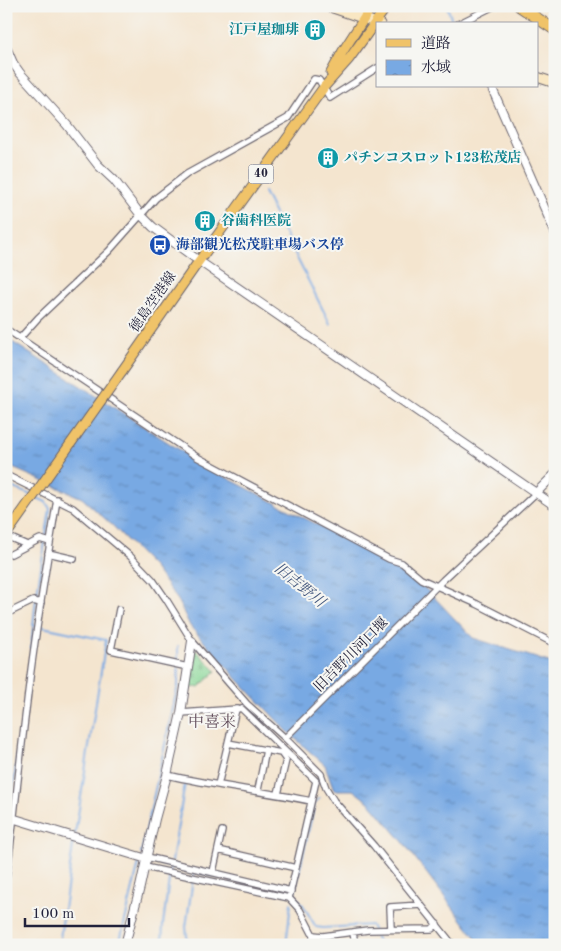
<svg xmlns="http://www.w3.org/2000/svg" width="561" height="951" font-family="'Old Standard TT','Noto Serif JP',serif">
  <style>
    .cemetery { fill: url(#cemetery-stones); stroke: #557c68 }
    .water { fill: url(#water-ripples); stroke: #4d668f }
    .lines { fill: none; stroke-linecap: round; stroke-linejoin: round }
    .stream { stroke: #78a9e3; stroke-width: 2 }
    .minor-casing { stroke: #6c666f; stroke-width: 8 }
    .tertiary-casing { stroke: #6c666f; stroke-width: 10 }
    .secondary-casing { stroke: #6c666f; stroke-width: 11 }
    .primary-casing { stroke: #6c666f; stroke-width: 11 }
    .trunk-casing { stroke: #6c666f; stroke-width: 12 }
    .minor { stroke: #fff; stroke-width: 5.5 }
    .tertiary { stroke: #fff; stroke-width: 8 }
    .secondary { stroke: #f9e7c3; stroke-width: 9 }
    .primary { stroke: #f0c369; stroke-width: 9 }
    .trunk { stroke: #f0c369; stroke-width: 10 }
    .primary-bridge-casing { stroke: #6c666f; stroke-width: 11; stroke-linecap: butt }
    .primary-bridge { stroke: #f0c369; stroke-width: 9 }
    .labels { text-anchor: middle; dominant-baseline: central; stroke-width: 4; stroke-linejoin: round; paint-order: stroke }
    .shield { fill: #f6f6f2; stroke: #626272; stroke-width: 1 }
    .shield-label { font-size: 12px; font-weight: bold; fill: #22223b }
    .culture-label { font-size: 14px; font-weight: bold; fill: #0d838f; stroke: #f6f6f2; text-anchor: start }
    .transit-label { font-size: 14px; font-weight: bold; fill: #164399; stroke: #f6f6f2; text-anchor: start }
    .street-label { font-size: 14px; fill: #22223b; stroke: #f6f6f2 }
    .water-label { font-size: 15px; font-style: italic; fill: #44587e; stroke: #f6f6f2 }
    .quarter-label { font-size: 16px; fill: #614c5a; stroke: #f6f6f2 }
  </style>
  <defs>
    <pattern id="cemetery-stones" width="16" height="16" patternUnits="userSpaceOnUse" patternTransform="scale(1.25)"><rect width="16" height="16" fill="#88d796"/><path d="M2 7V4a2 2 0 0 1 4 0v3zM10 15v-3a2 2 0 0 1 4 0v3z" fill="#75b882"/></pattern>
    <pattern id="water-ripples" width="26" height="14" patternUnits="userSpaceOnUse" patternTransform="scale(1.25)"><rect width="26" height="14" fill="#78a9e3"/><path d="M2 4q2-2 4 0t4 0M15 11q2-2 4 0t4 0" fill="none" stroke="#6289b9"/></pattern>
  </defs>
  <rect width="100%" height="100%" fill="#f6f6f2"/>
  <filter id="ink" filterUnits="userSpaceOnUse"><feTurbulence type="fractalNoise" baseFrequency=".02" numOctaves="2"/><feDisplacementMap in="SourceGraphic" scale="10" xChannelSelector="R" yChannelSelector="G"/><feConvolveMatrix kernelMatrix="1 2 1 2 8 2 1 2 1" color-interpolation-filters="sRGB"/></filter>
  <filter id="wash" filterUnits="userSpaceOnUse"><feTurbulence type="fractalNoise" baseFrequency=".0096" numOctaves="4" result="noise"/><feDisplacementMap in="SourceGraphic" scale="20" xChannelSelector="R" yChannelSelector="G"/><feGaussianBlur stdDeviation="1.12" result="paint"/><feColorMatrix in="noise" values="0 0 0 0 0 0 0 0 0 0 0 0 0 0 0 0 0 1.4 0 .05"/><feComposite in="paint" operator="in"/></filter>
  <g filter="url(#wash)">
    <rect width="100%" height="100%" fill="#f4e5cf"/>
    <path class="cemetery" d="M196 650 216 671 199 687 189 688 194 651Z"/>
    <path class="water" d="M6 338 208 468 405 570 430 593 473 638 555 664V945H481L403 842 370 803 353 790H334L325 765 291 735 240 682 190 626 178 600 154 568 113 526 82 498 6 465Z"/>
    <g class="lines">
      <path class="stream" d="M447 6 452 21
        M264 192 330 324
        M6 485 31 495
        M33 625 106 640 75 834
        M31 648 35 607 50 509 46 502 35 497
        M320 798 315 802 294 894 303 905 316 927 323 928 371 925 379 945
        M9 812 21 732
        M6 844 9 821
        M141 854 178 685V646
        M172 861 185 783
        M160 864 279 891
        M59 945 74 838
        M119 945 140 859
        M162 945 163 924 171 865
        M188 945 186 927 194 872
        M286 945 291 903"/>
    </g>
  </g>
  <g filter="url(#ink)">
    <g class="lines">
      <g class="minor-casing">
        <path id="minor" d="M356 16 361 6
          M458 24 494 6
          M6 329 197 457 389 559 402 563 421 579 477 604 555 644
          M20 338 38 318 109 251 156 198 187 174 288 118 314 79 319 80 330 98 377 68
          M6 475 73 508 130 556 153 580 166 599 192 641 247 704 285 738 321 774 326 788 334 801 374 846 453 945
          M6 536 27 545
          M48 553 74 559
          M11 554 40 539 50 542
          M119 609 111 650 188 667
          M6 614 33 601 41 603
          M236 709 228 743 281 753 286 760 278 794
          M242 709 316 781 289 898
          M181 713 238 709
          M285 738 443 580 536 493
          M167 775C215 786 263 791 311 801
          M218 785 228 743
          M258 790 266 750
          M218 850 296 868
          M147 857 291 891
          M145 867 289 898 300 910 313 935 323 936 368 930 432 929 437 924
          M213 872 222 831
          M6 879C14 823 19 766 26 710 34 639 46 569 57 499
          M391 929 390 907 421 905
          M353 932 355 945
          M313 935V945"/>
      </g>
      <g class="tertiary-casing">
        <path id="tertiary" d="M6 47 13 63 20 73 67 125 98 165 114 180 140 214 153 227 199 261 555 506
          M491 86 555 232
          M536 493 555 474
          M6 819H15L147 859
          M125 945 140 887 155 819 167 775 181 713 192 641"/>
      </g>
      <g class="secondary-casing">
        <path id="secondary" d="M327 6 380 24
          M537 77 555 83"/>
      </g>
      <g class="primary-casing">
        <path id="primary" d="M331 73 343 51 372 6
          M122 371 199 261 324 87 349 59 387 6"/>
      </g>
      <g class="trunk-casing">
        <path id="trunk" d="M519 6 555 30
          M551 6 555 9"/>
      </g>
      <use href="#minor" class="minor"/>
      <use href="#tertiary" class="tertiary"/>
      <use href="#secondary" class="secondary"/>
      <use href="#primary" class="primary"/>
      <use href="#trunk" class="trunk"/>
      <g class="primary-bridge-casing">
        <path id="primary-bridge" d="M6 535 122 371"/>
      </g>
      <use href="#primary-bridge" class="primary-bridge"/>
    </g>
  </g>
  <defs>
    <g id="building-disc" transform="scale(1.125)"><circle r="9.5" fill="#0f9aa8" stroke="#f6f6f2"/><path d="M-4-6H4V6H1V3H-1V6H-4ZM-2.5-4.3h1.7v1.8h-1.7ZM.8-4.3h1.7v1.8H.8ZM-2.5-1h1.7V.8h-1.7ZM.8-1h1.7V.8H.8Z" fill="#fff"/></g>
    <g id="bus-disc" transform="scale(1.125)"><circle r="9.5" fill="#1a4fb4" stroke="#f6f6f2"/><path d="M-5-6H5V4H4V6H2V4H-2V6H-4V4H-5ZM-3.5-4V0h7V-4ZM-3.5 1.2v1.5H-2V1.2ZM2 1.2v1.5H3.5V1.2Z" fill="#fff"/></g>
  </defs>
  <g fill-rule="evenodd">
    <use href="#building-disc" x="315" y="30"/>
    <use href="#building-disc" x="328" y="158"/>
    <use href="#building-disc" x="205" y="221"/>
    <use href="#bus-disc" x="160" y="245"/>
  </g>
  <g class="labels">
    <rect class="shield" x="248.5" y="164.5" width="25" height="19" rx="4"/>
    <g class="shield-label">
      <text x="261" y="174">40</text>
    </g>
    <g class="culture-label">
      <text x="299" y="30" text-anchor="end">江戸屋珈琲</text>
      <text x="344" y="158">パチンコスロット123松茂店</text>
      <text x="221" y="221">谷歯科医院</text>
    </g>
    <g class="transit-label">
      <text x="176" y="245">海部観光松茂駐車場バス停</text>
    </g>
    <g class="street-label">
      <text transform="translate(153 302) rotate(-55)">徳島空港線</text>
      <text transform="translate(351 655) rotate(-45)">旧吉野川河口堰</text>
    </g>
    <g class="water-label">
      <text transform="translate(299 586) rotate(39)">旧吉野川</text>
    </g>
    <g class="quarter-label">
      <text x="212" y="723">中喜来</text>
    </g>
  </g>
  <rect width="561" height="951" fill="none" stroke="#f6f6f2" stroke-width="25"/>
  <rect x="376" y="22" width="162" height="65" fill="#f6f6f2" stroke="#a1a1a9"/>
  <rect x="386" y="39" width="25" height="8" fill="#f0c369" stroke="#a1a1a9"/>
  <text x="421" y="48" font-size="15" fill="#22223b">道路</text>
  <rect x="386" y="60" width="25" height="15" fill="url(#water-ripples)" stroke="#a1a1a9"/>
  <text x="421" y="72" font-size="15" fill="#22223b">水域</text>
  <path d="M25 918v8h104v-8" fill="none" stroke="#22223b" stroke-width="2.5"/>
  <text x="32" y="918" font-size="15" fill="#22223b" stroke="#f6f6f2" stroke-width="4" paint-order="stroke">100 m</text>
</svg>
